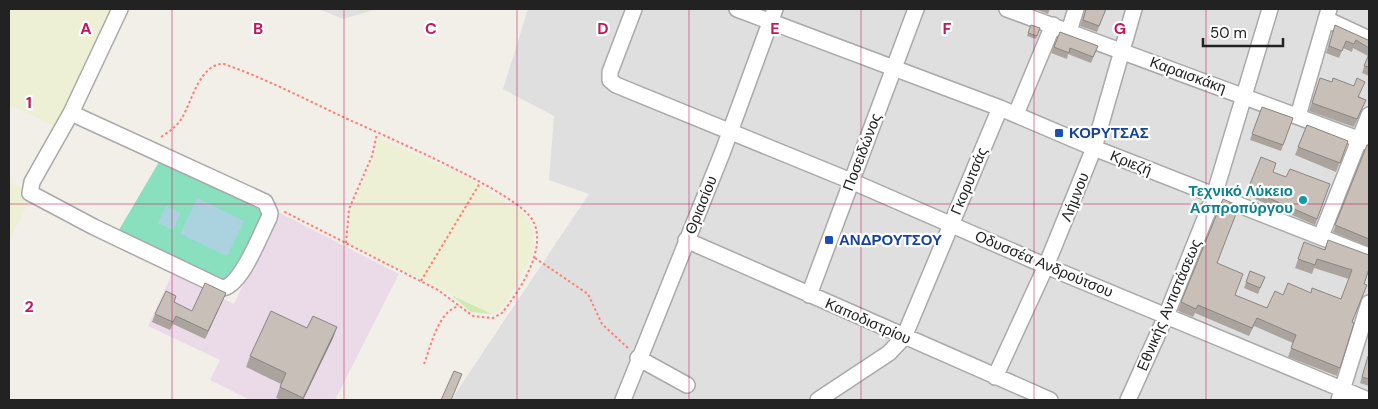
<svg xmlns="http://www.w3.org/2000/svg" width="1378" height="409" font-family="'DM Sans',sans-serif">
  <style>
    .residential { fill: #e0dfdf }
    .industrial { fill: #ebdbe8 }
    .farmland { fill: #eef0d5 }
    .grass { fill: #cdebb0 }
    .pitch { fill: #88e0be }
    .water { fill: #aad3df }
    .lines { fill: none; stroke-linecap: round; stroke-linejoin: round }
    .minor-casing { stroke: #a9a9a9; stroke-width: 18 }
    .path { stroke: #fa8072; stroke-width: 2; stroke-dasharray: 2.5 2.5; stroke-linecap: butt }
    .minor { stroke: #fff; stroke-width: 15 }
    .wall { fill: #aba49e }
    .shaded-wall { fill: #8b8681 }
    .building { fill: #c7bfb8; stroke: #8b8681 }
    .grid { fill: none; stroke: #c2185b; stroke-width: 1; stroke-opacity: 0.55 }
    .transit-dot { fill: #1a4fb4; stroke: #fff; stroke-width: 2 }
    .culture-dot { fill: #0f9aa8; stroke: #fff; stroke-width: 2 }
    .labels { text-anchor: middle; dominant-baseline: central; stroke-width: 4.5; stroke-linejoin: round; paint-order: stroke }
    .street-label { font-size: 15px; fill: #222; stroke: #fff }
    .transit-label { font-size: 15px; font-weight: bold; fill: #164399; stroke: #fff; text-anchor: start }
    .culture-label { font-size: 15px; font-weight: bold; fill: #0d838f; stroke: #fff; text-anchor: end }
    .grid-label { font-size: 16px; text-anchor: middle; font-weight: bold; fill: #c2185b; stroke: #fff; stroke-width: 4.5; stroke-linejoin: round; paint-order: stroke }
  </style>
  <rect width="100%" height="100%" fill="#f2efe9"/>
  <path class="residential" d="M319 9H377L343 19Z
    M528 9H1369V400H451L589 194 549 180 554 116 503 89Z"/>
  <path class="industrial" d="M278 212 399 274 335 400H250L210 380 220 360 148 326 172 274 234 304Z"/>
  <path class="farmland" d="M9 9H128L66 132 9 104Z
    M378 137 472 180 526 215 534 233 533 254 506 303 498 312 492 314 348 243 349 216 373 158Z
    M9 182 33 194 9 241Z"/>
  <path class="grass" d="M451 295 492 314 471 312Z"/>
  <path class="pitch" d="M159 162 260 205 263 214 228 280 218 282 116 235Z"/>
  <path class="water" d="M197 198 244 221 227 256 180 234Z
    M166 206 181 213 173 230 158 223Z"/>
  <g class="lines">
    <g class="minor-casing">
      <path id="minor" d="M634 9 610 72V80L616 85 851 181 1046 266 1368 400
        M737 9 1000 108 1094 148 1369 256
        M1007 9 1369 143
        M1326 19 1369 39
        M1069 31 1076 9
        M71 113 265 202 270 213 269 218C260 235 241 287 222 288L94 227 30 193 32 182 71 113 120 9
        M1016 114 1053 25
        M1298 116 1329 9
        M1321 236 1369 115
        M686 240 1050 400
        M809 295 916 9
        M638 358 687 385
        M995 377 1046 266 1094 148 1134 9
        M623 400 723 151 775 9
        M818 400 889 353 904 337 1000 108
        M1128 400 1166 316 1214 196 1270 9
        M1339 400 1369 303"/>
    </g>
    <path class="path" d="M161 137C170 131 177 126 182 118 192 101 200 63 224 64 264 78 303 98 341 116 377 133 519 192 533 221 548 248 519 292 502 313L493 318 473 316 438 290 283 211
      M346 243 349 209 372 156 377 134
      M535 258 588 294 602 324 629 349
      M421 281 480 183
      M424 364C431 346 438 311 459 306"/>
    <use href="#minor" class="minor"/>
  </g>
  <path class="wall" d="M1035 9H1050L1048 14Z
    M1086 9H1106L1097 32 1080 26Z
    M1031 25 1040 28 1036 39 1027 36Z
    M1335 25 1368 40H1369V76L1362 73 1368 56 1353 48 1352 52 1343 48 1339 58 1326 53Z
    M1060 32 1098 46 1091 63 1068 54 1067 59 1051 53Z
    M1320 78 1332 82 1366 100 1354 127 1309 111Z
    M1262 107 1293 118 1281 151 1250 140Z
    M1307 125 1348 141 1336 172 1295 155Z
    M1367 145H1369V247L1333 232Z
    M1261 157 1273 172 1286 177 1330 184 1315 225 1246 195Z
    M1328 240 1364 284 1367 285 1352 322 1337 376 1288 357 1293 343 1254 326 1249 336 1195 313 1193 317 1178 311 1181 302 1235 295 1267 308 1283 295 1311 293 1341 299 1349 279 1314 268 1312 274 1295 268 1304 242 1324 250Z
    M1250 271 1265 277 1258 294 1244 288Z
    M226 293 205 339 173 324 170 330 152 322 155 314 176 296 174 303 192 311Z
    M337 327 333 338 303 400H282L276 398 281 384 246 367 250 356 307 328Z
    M1368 356 1369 357V386L1360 383Z"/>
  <path class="shaded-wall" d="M226 293 223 300 205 339 208 331Z
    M337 327 333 338 303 400H302Z"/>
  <path class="building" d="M1086 9H1106L1099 26 1083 20Z
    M1031 25 1040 28 1037 36 1028 33Z
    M1335 25 1368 40H1369V48L1356 40 1354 44 1346 41 1342 51 1329 46Z
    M1060 32 1098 46 1093 57 1070 48 1069 53 1054 47Z
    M1369 54V67L1364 66Z
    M1320 78 1332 82 1333 78 1354 86 1357 78 1365 82 1358 97 1366 100 1357 119 1312 103Z
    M1262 107 1293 118 1283 145 1252 134Z
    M1307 125 1348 141 1340 163 1298 147Z
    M1367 145H1369V239L1335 225Z
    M1261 157 1276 163 1273 172 1286 177 1290 169 1330 184 1317 219 1248 189Z
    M1223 199 1239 206 1217 263 1243 274 1235 295 1267 308 1275 291 1283 295 1288 283 1311 293 1312 288 1341 299 1352 270 1317 259 1315 265 1298 259 1304 242 1325 250 1328 240 1369 255V269L1364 284 1367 285 1352 322 1354 323 1340 368 1291 348 1296 335 1257 318 1252 328 1198 305 1196 309 1181 302Z
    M1250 271 1265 277 1260 288 1246 282Z
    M205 283 226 293 208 331 176 316 173 322 155 314 166 291 176 296 174 302 192 311Z
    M271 311 307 328 313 316 337 327 303 398 280 387 286 373 250 356Z
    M1368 356 1369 357V379L1362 377Z
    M454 371 462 374 451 400H441Z"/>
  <path class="grid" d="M172 9V400M344 9V400M517 9V400M689 9V400M861 9V400M1034 9V400M1206 9V400M9 204H1369"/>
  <g class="transit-dot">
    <rect x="1054" y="128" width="10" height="10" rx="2.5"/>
    <rect x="824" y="235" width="10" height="10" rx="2.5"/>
  </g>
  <circle class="culture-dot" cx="1303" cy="200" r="5"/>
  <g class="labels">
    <g class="street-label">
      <text transform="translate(1188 75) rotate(20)">Καραισκάκη</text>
      <text transform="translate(862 152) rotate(-69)">Ποσειδώνος</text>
      <text transform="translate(1131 163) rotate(22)">Κριεζή</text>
      <text transform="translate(969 181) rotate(-67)">Γκορυτσάς</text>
      <text transform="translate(1075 197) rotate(-68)">Λήμνου</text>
      <text transform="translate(701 205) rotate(-68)">Θριασίου</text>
      <text transform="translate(1044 264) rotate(23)">Οδυσσέα Ανδρούτσου</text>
      <text transform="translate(1169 305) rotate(-67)">Εθνικής Αντιστάσεως</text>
      <text transform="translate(868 321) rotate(24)">Καποδιστρίου</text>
    </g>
    <g class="transit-label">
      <text x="1069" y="133">ΚΟΡΥΤΣΑΣ</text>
      <text x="839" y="240">ΑΝΔΡΟΥΤΣΟΥ</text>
    </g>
    <g class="culture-label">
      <text x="1293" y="191">Τεχνικό Λύκειο<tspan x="1293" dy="17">Ασπροπύργου</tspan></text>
    </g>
  </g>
  <g class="grid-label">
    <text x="86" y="34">A</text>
    <text x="258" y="34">B</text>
    <text x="431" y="34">C</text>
    <text x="603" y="34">D</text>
    <text x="775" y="34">E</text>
    <text x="947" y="34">F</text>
    <text x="1120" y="34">G</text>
    <text x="29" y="108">1</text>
    <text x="29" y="312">2</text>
  </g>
  <rect width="1378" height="409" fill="none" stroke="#222222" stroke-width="20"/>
  <path d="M1203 38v8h80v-8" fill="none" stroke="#222222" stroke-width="2.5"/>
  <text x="1210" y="38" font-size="15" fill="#222222" stroke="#ffffff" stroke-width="4" paint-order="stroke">50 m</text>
</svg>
